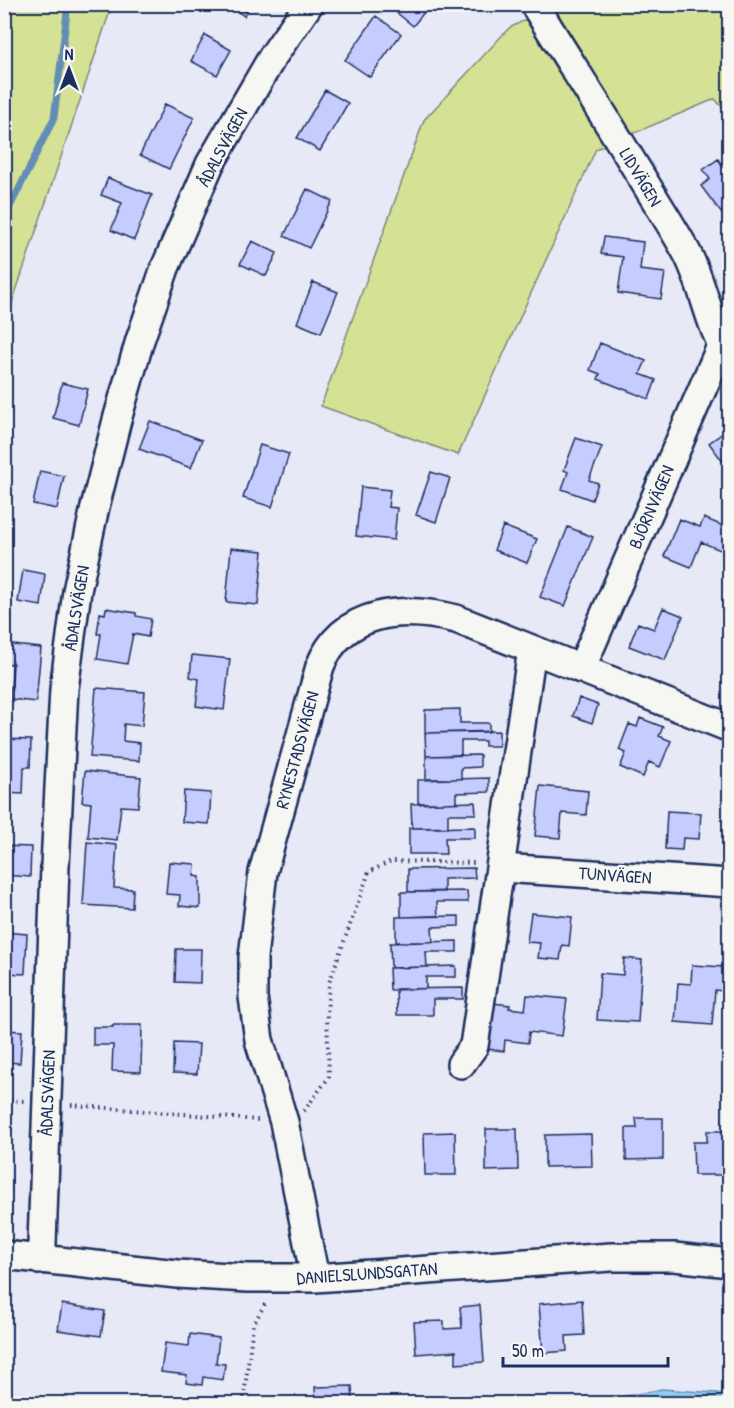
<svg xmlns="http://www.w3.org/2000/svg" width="734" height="1408" font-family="'Patrick Hand',sans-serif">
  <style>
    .green { fill: #d5e295; stroke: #78887a; stroke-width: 1.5 }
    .water { fill: #91cdf1; stroke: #628eb6; stroke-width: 1.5 }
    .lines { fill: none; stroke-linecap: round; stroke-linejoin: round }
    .stream { stroke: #628eb6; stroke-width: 7 }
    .building { fill: #c6ccfe; stroke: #1b2f5e; stroke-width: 1.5 }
    .minor-casing { stroke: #1b2f5e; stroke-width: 32 }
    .path { stroke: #1b2f5e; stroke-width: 4; stroke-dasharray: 1.5 4.5; stroke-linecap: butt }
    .minor { stroke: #f6f6f2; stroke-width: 27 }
    .labels { text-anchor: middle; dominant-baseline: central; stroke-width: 5; stroke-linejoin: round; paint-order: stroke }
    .street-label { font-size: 18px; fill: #1b2f5e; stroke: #f6f6f2 }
  </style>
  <rect width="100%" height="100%" fill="#e8e9f6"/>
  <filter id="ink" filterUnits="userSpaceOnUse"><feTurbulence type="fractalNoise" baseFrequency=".0167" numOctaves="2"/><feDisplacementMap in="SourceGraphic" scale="12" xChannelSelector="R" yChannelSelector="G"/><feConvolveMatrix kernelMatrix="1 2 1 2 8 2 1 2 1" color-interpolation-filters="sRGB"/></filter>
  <g filter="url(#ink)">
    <path class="green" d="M5 4 112 5 13 300 5 333Z
      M556 5H729V115L715 99 596 149 458 455 321 406 424 120 509 28Z"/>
    <path class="water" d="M662 1389 729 1394V1403H597L601 1401Z"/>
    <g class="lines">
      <path class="stream" d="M4 219 54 118 68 4"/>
    </g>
    <path class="building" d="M226 4H251L244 16Z
      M386 4H417L425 11 413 26Z
      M376 16 401 34 370 77 345 60Z
      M205 35 231 50 217 75 191 61Z
      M325 90 348 103 320 151 297 138Z
      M165 104 194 118 169 169 140 155Z
      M718 159 724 168 730 164V215L725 218 701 186 710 179 703 170Z
      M108 178 152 195 134 240 111 230 122 203 101 195Z
      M307 189 332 201 309 248 284 236Z
      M604 237 643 242 640 270 665 273 661 299 618 293 623 257 601 254Z
      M252 241 277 253 266 276 240 264Z
      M313 282 338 292 321 333 297 323Z
      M600 343 646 361 640 374 656 380 649 399 598 379 600 374 590 370Z
      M62 383 88 389 79 425 53 418Z
      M150 421 202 440 191 468 139 449Z
      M730 428V471L709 443Z
      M576 438 602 447 589 480 598 483 592 500 562 489 568 472 564 470Z
      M260 445 289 454 272 507 243 498Z
      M40 471 64 476 57 509 33 504Z
      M431 472 450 478 436 522 416 515Z
      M361 487 390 490 388 507 397 508 394 540 356 536Z
      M704 518 730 529V535L723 551 701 542 691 567 664 556 679 519 700 527Z
      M503 526 537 539 527 563 494 550Z
      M568 527 593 537 565 606 540 597Z
      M231 548 263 551 258 605 226 602Z
      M23 570 45 574 41 606 18 602Z
      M106 608 136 613V616L151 619 148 637 133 634 127 664 97 659 101 634H97L100 613 105 614Z
      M663 608 683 616 665 660 629 646 638 623 654 629Z
      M4 644 41 648 36 702 10 699 13 664 4 663Z
      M192 655 230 659 224 710 196 706 199 679 190 677Z
      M96 688 145 692 142 726 124 724 123 741 140 743 139 761 90 757Z
      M579 698 598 705 592 723 573 716Z
      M460 709V723H489V732L425 733V710Z
      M640 718 663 727 659 736 671 741 660 767 649 762 643 777 620 767 626 753 619 750 629 724 637 727Z
      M499 731V746H485V741H461V755L426 756 425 733Z
      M4 739 31 740 30 767H24L23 794 4 793Z
      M480 755V767L461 768V779H426V756Z
      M85 771 141 777 138 807 121 806 117 840 88 837 91 803 82 802Z
      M489 778V792L456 793V803H418V780Z
      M540 786 588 791 586 815 562 813 560 838 535 836Z
      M184 791 211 793 209 824 182 822Z
      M475 802 476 814H448V828H412L411 804Z
      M667 811 701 813 699 839 683 838 682 850 665 849Z
      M475 827V838H445L446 854H409V828Z
      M87 842 117 845 114 888 133 889 132 908 83 905Z
      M4 846 31 847 30 877 4 875Z
      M169 862 195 864 194 876 200 877V908L179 906 180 895 166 894Z
      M474 868 475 878 444 879V892H408V869Z
      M467 891 468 902H437L438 916 401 917V892Z
      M531 913 572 917 569 946 562 945 560 960 538 958 540 943 527 942Z
      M459 916V926L432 927 433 942H396V917Z
      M4 932 27 934 25 974 4 973Z
      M457 941V952H426L427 967 391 968 390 943Z
      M176 949H201L200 983 175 982Z
      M624 958 642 960 638 1022 597 1020 600 973 623 975Z
      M692 965 724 967 722 991 715 990 712 1025 675 1022 678 983 691 984Z
      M456 966V977H426V989L390 990 389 968Z
      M463 988V999H433V1015H397L396 989Z
      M527 995 567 999 562 1036 529 1032 528 1043 505 1040 504 1051 487 1049 493 1003 510 1005 509 1008 525 1010Z
      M113 1025H142L141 1072 112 1071 113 1045H93V1027H113Z
      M4 1030 22 1031 20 1063 4 1062Z
      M174 1043 199 1044 197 1074 173 1073Z
      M636 1118H663V1159L626 1160V1128H637Z
      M486 1129H517L518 1170 486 1171Z
      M707 1131H730V1160H724V1175H694L693 1142H707Z
      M455 1132 456 1175H425L424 1133Z
      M591 1134 592 1166 545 1167V1135Z
      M582 1300 584 1335 566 1336 567 1351 543 1353 539 1304Z
      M62 1304 105 1311 101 1336 58 1330Z
      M480 1305 484 1362 456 1364V1351L416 1354 414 1322 444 1321V1329L462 1328 460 1307Z
      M190 1334 219 1338 216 1363 225 1364 223 1380 203 1377 202 1385 186 1383 187 1375 161 1372 165 1343 189 1346Z
      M352 1386 353 1404H316L315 1387Z"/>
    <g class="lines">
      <g class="minor-casing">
        <path id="minor" d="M534 4C571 64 609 123 645 183 659 206 674 229 687 253 705 287 708 326 730 358
          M581 669 721 346
          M501 868 730 883
          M461 1064 474 1046 532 649
          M4 1255 177 1274 248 1278H315L611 1257H674L730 1263
          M39 1260 42 1244 55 866 64 689 77 591 95 507 117 420 140 340 165 268 210 164 273 56 309 4
          M315 1278 284 1122 259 1040 253 997V957L263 872 320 666C343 609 404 606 456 619L730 728"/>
      </g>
      <path class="path" d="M4 1100 25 1101
        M71 1105 258 1120
        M304 1111 329 1077 327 1016 329 983 369 872 391 861 476 863
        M243 1404 253 1325 266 1302"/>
      <use href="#minor" class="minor"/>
    </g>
  </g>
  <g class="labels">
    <g class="street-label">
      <text transform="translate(222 147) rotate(-62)">ÅDALSVÄGEN</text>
      <text transform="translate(641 177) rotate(59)">LIDVÄGEN</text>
      <text transform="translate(651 507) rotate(-67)">BJÖRNVÄGEN</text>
      <text transform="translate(76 608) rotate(-81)">ÅDALSVÄGEN</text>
      <text transform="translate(297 750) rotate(-75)">RYNESTADSVÄGEN</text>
      <text transform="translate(615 875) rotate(4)">TUNVÄGEN</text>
      <text transform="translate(47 1093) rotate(-88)">ÅDALSVÄGEN</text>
      <text transform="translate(367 1273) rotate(-4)">DANIELSLUNDSGATAN</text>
    </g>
  </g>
  <rect width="734" height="1408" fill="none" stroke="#f6f6f2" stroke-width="24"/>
  <rect x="12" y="12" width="710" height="1384" fill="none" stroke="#1b2f5e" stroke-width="2" filter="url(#ink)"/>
  <g transform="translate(69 69)" stroke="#f6f6f2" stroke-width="4.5" paint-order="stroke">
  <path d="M0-4.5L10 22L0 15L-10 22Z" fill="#1b2f5e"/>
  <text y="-9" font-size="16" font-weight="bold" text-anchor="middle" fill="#1b2f5e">N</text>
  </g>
  <path d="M503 1357v9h165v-9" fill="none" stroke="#1b2f5e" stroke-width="3"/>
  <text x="512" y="1357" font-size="18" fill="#1b2f5e" stroke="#f6f6f2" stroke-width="4.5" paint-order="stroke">50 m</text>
</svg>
